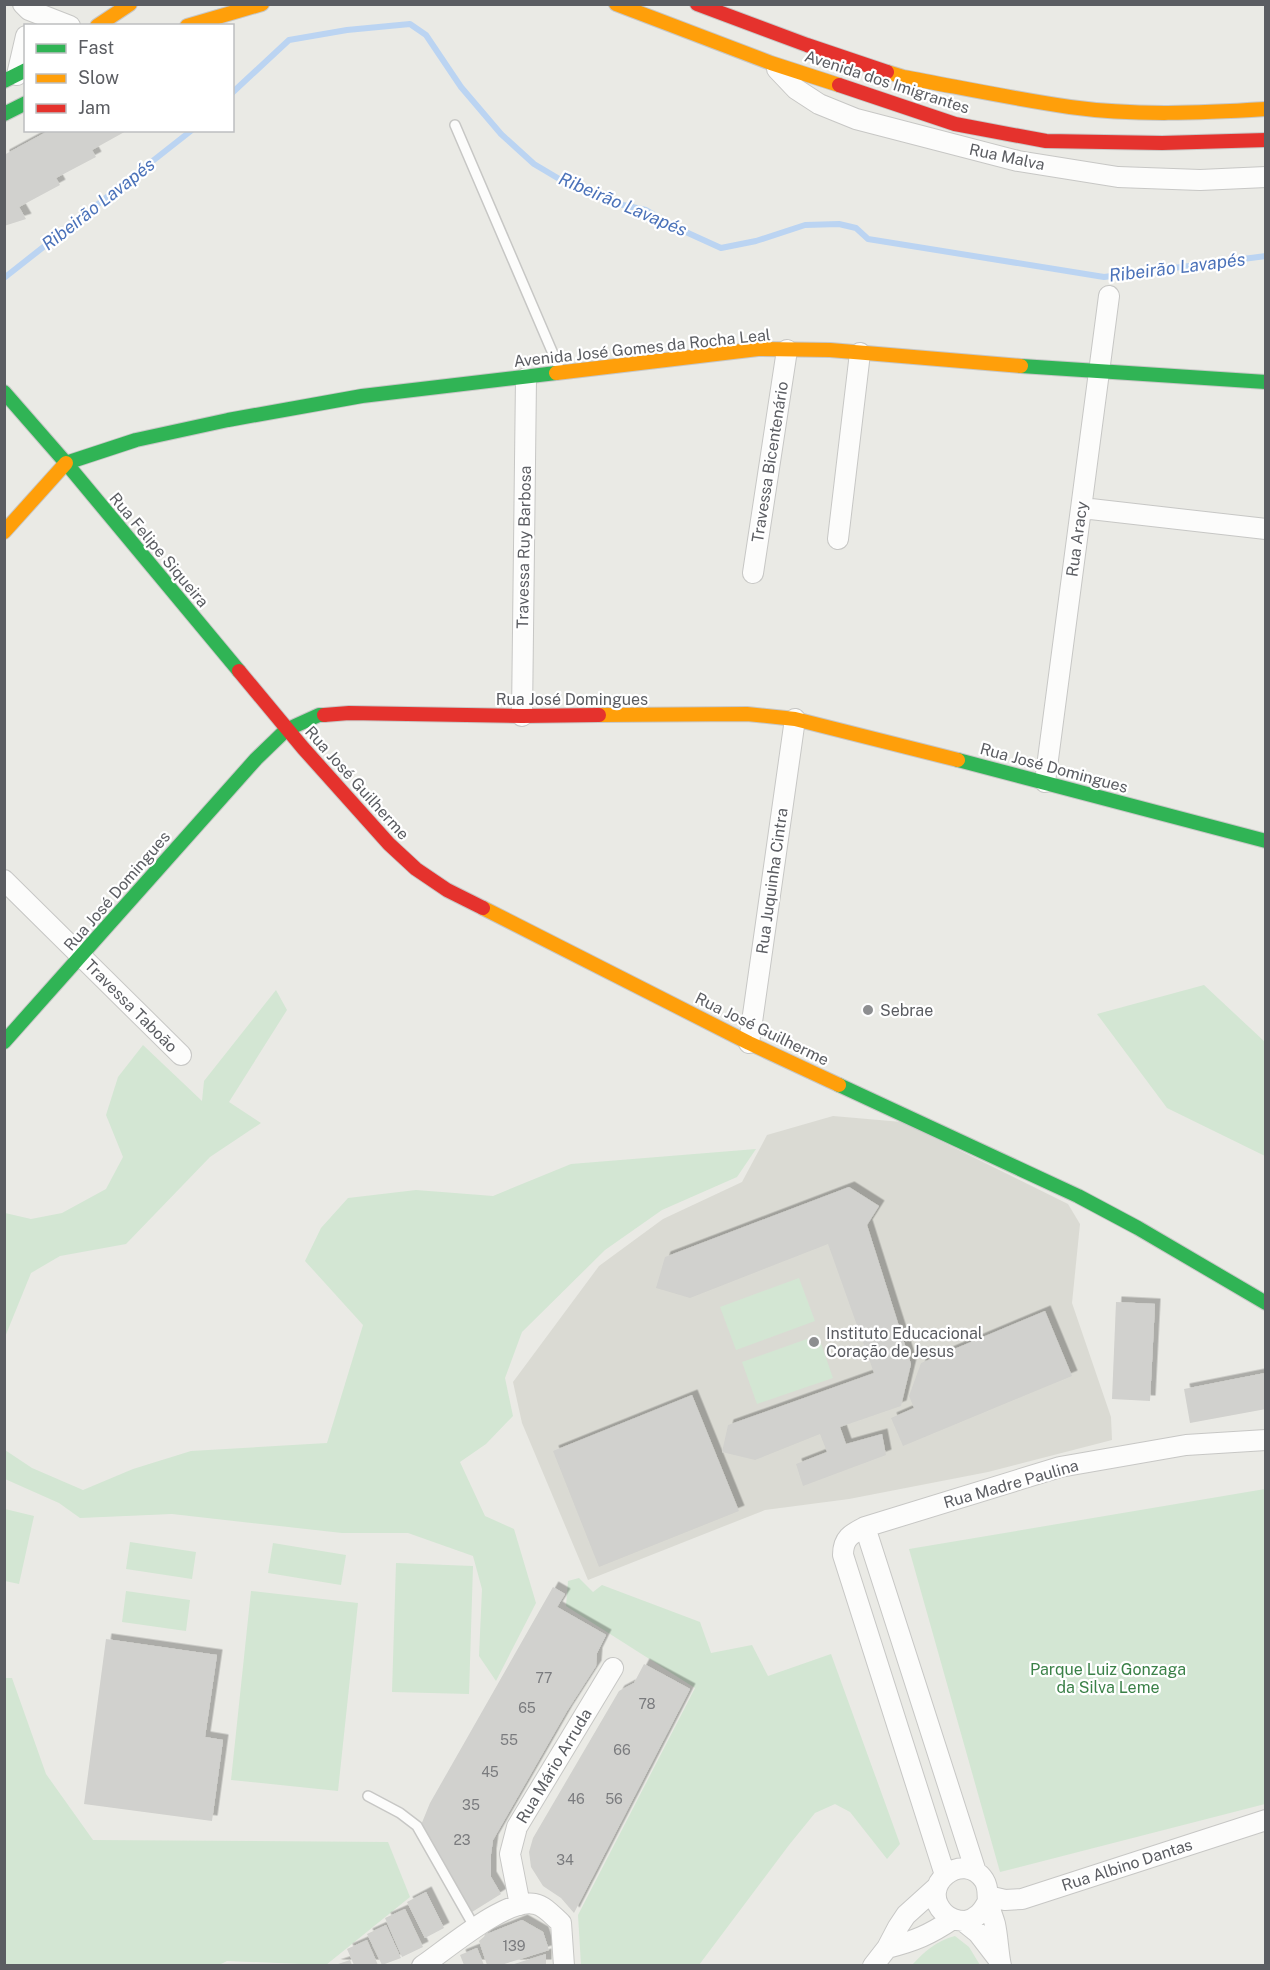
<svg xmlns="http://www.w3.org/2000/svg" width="1270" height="1970" font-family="'Public Sans',sans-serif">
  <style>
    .education { fill: #dadad3 }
    .green { fill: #d3e6d3 }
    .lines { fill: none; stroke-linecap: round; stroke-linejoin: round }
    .stream { stroke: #bbd4f2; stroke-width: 6 }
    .building { fill: #d1d1ce; filter: url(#shadow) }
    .lane-casing { stroke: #c7c7c5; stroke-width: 12 }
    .street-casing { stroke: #c7c7c5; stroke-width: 22 }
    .fast-casing { stroke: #c7c7c6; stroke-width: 16 }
    .slow-casing { stroke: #c7c7c6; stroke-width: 16 }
    .jam-casing { stroke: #c7c7c6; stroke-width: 16 }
    .lane { stroke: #fcfcfb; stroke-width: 9 }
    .street { stroke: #fcfcfb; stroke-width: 20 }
    .fast { stroke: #30b455; stroke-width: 14 }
    .slow { stroke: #ff9f0a; stroke-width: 14 }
    .jam { stroke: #e5322d; stroke-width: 14 }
    .poi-dot { fill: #8d8e90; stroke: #fff; stroke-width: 2 }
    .labels { text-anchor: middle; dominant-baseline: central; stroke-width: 4.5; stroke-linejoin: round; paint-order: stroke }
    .number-label { font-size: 14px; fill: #7a7b7e }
    .street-label { font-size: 16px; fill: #5b5d62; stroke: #fff }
    .poi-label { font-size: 16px; fill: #5b5d62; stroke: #fff; text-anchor: start }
    .park-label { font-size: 16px; fill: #3b8148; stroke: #fff }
    .water-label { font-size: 18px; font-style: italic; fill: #4b72b9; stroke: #fff }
  </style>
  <defs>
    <filter id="shadow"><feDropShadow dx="5.5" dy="-5.5" stdDeviation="0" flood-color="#0004"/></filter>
  </defs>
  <rect width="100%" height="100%" fill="#eaeae5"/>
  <path class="education" d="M833 1116 902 1122 1068 1204 1080 1224 1072 1303 1111 1417 1112 1440 988 1472 849 1499 765 1510 588 1580 522 1423 513 1382 599 1266 663 1219 742 1182 767 1135Z"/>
  <path class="green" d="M1204 985 1265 1042V1156L1167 1108 1097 1014Z
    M276 990 287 1010 229 1102 261 1123 210 1157 126 1244 60 1256 31 1273 5 1337V1213L31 1219 62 1213 106 1189 123 1157 106 1115 118 1077 143 1045 202 1101 204 1081Z
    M756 1149 737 1177 662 1210 605 1250 522 1332 505 1378 513 1416 486 1444 460 1462 485 1516 514 1529 536 1603 496 1681 479 1656 482 1589 473 1556 408 1533H342L172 1514 80 1518 59 1503 5 1479V1450L32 1468 83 1490 133 1469 191 1451 327 1443 363 1325 305 1261 321 1228 348 1198 416 1190 493 1196 571 1164Z
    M799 1278 815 1321 736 1350 720 1307Z
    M818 1335 833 1378 757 1404 742 1362Z
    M1265 1489V1804L1000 1872 909 1549Z
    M5 1509 34 1516 19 1584 5 1581Z
    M130 1542 196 1552 192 1579 126 1569Z
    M273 1543 346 1555 341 1585 268 1573Z
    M396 1563 473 1566 469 1694 392 1692Z
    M579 1578 593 1592 602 1585 700 1622 711 1653 752 1645 768 1676 831 1654 900 1844 887 1859 850 1812 835 1804 815 1813 789 1845 699 1965H581L578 1915 695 1688 566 1606 568 1581Z
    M126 1591 190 1600 186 1631 122 1622Z
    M251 1591 358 1603 338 1791 231 1780Z
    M4 1678H12L46 1774 93 1840 388 1842 410 1897 326 1965 227 1961 217 1966 5 1965Z
    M955 1936 969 1947 980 1965H912C925 1951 936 1941 955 1936Z"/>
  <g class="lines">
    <path class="stream" d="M232 93 289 40 347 30 410 24 426 35 461 87 501 134 534 164 566 183 614 203 646 210 677 228 721 248 756 241 805 225 839 224 856 228 868 239 1104 277 1266 256
      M4 278 192 130"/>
  </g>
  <path class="building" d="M50 130H128L92 150 96 157 56 178 60 185 19 207 26 219 4 226V155Z
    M849 1187 879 1206 867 1225 911 1364 901 1406 840 1427 846 1444 882 1434 886 1455 803 1486 796 1464 827 1452 820 1434 755 1460 722 1452 728 1425 874 1373 828 1244 690 1298 656 1288 665 1257Z
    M1116 1302 1155 1304 1150 1401 1112 1399Z
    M1045 1311 1072 1376 903 1446 891 1418 914 1408 909 1396 921 1363Z
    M1265 1373 1266 1409 1190 1423 1184 1389Z
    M692 1395 739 1511 599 1567 553 1451Z
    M553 1587 565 1594 557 1607 606 1635 597 1653 596 1666 567 1711 493 1840 491 1854V1877L501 1894 472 1912 421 1825 430 1803Z
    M106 1639 217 1655 205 1737 223 1740 212 1821 84 1804Z
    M644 1664 690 1689 574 1913 561 1898 543 1886 531 1867 529 1852 533 1838 619 1691 634 1683Z
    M426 1892 444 1928 425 1938 407 1902Z
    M405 1909 423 1947 402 1957 385 1918Z
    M522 1920 543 1932 549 1950 501 1965H487L479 1941 487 1934Z
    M386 1925 401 1958 382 1965 367 1934Z
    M367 1940 378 1965H354L347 1949Z
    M477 1948 484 1965H464L460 1955Z
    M546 1954V1965H511Z
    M350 1960 352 1965H335Z"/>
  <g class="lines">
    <g class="lane-casing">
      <path id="lane" d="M455 125 560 370
        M368 1796 400 1813 417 1826 475 1928"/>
    </g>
    <g class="street-casing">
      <path id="street" d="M23 4 29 10 70 26
        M777 69 796 89 819 104 856 119 1018 161 1118 177 1200 180 1266 177
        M17 75 26 36
        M1082 508 1266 529
        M838 539 860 353
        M753 573 787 350
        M522 716 526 378
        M1045 782 1109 296
        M4 880 181 1055
        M749 1043 795 719
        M865 1527 976 1872
        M945 1875 843 1555C843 1538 851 1534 865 1527L1060 1467 1186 1445 1266 1440
        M988 1896 1005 1900 1022 1899 1266 1820
        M988 1901C983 1911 977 1919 965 1921 957 1921 949 1918 944 1913 917 1886 963 1849 984 1880 989 1888 987 1894 988 1902 990 1910 993 1917 995 1924 998 1938 998 1952 1001 1966
        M520 1905 510 1854 517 1827 613 1668
        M963 1921 978 1933 998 1959
        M887 1948C915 1941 929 1935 953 1919
        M422 1966C446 1950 507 1897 535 1904 545 1906 553 1916 561 1923L564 1966
        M873 1966 887 1948 898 1927 906 1915 937 1887"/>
    </g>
    <g class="fast-casing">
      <path id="fast" d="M4 81 26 70
        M4 114 26 103
        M1021 366 1266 382
        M4 392 66 463 239 671
        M66 463 136 440 228 420 362 396 556 373
        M958 760 1266 841
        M4 1042 256 759 286 730 319 715H324
        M839 1085 1078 1196 1138 1228 1266 1303"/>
    </g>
    <g class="slow-casing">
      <path id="slow" d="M616 4 771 63 839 85
        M97 26 130 4
        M187 26 262 4
        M887 72 903 77C958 87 1014 99 1070 107 1135 116 1201 113 1266 109
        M556 373 758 349 830 350 1021 366
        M4 532 66 463
        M599 715 747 714 795 719 958 760
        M483 908 749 1043 839 1085"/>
    </g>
    <g class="jam-casing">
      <path id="jam" d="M697 4 807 45 887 72
        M839 85 955 124 1046 141 1162 143 1266 140
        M239 671 303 748 389 844 416 869 447 890 483 908
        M324 715 349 713 522 716 599 715"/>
    </g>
    <use href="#lane" class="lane"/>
    <use href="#street" class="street"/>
    <use href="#fast" class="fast"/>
    <use href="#slow" class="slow"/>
    <use href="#jam" class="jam"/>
  </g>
  <g class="poi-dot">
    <circle cx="868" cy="1010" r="6"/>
    <circle cx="814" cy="1342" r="6"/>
  </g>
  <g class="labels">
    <g class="number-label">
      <text x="544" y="1678">77</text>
      <text x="647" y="1704">78</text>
      <text x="527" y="1708">65</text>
      <text x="509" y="1740">55</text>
      <text x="622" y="1750">66</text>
      <text x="490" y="1772">45</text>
      <text x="576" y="1799">46</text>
      <text x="614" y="1799">56</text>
      <text x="471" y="1805">35</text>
      <text x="462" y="1840">23</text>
      <text x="565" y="1860">34</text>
      <text x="514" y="1946">139</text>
    </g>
    <g class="street-label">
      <text transform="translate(887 82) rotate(18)">Avenida dos Imigrantes</text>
      <text transform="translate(1007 157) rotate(12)">Rua Malva</text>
      <text transform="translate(642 348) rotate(-6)">Avenida José Gomes da Rocha Leal</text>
      <text transform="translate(770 462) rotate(-81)">Travessa Bicentenário</text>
      <text transform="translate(1077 539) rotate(-82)">Rua Aracy</text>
      <text transform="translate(524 547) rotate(-89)">Travessa Ruy Barbosa</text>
      <text transform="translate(159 550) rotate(50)">Rua Felipe Siqueira</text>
      <text x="572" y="699">Rua José Domingues</text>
      <text transform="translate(1054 768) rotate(15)">Rua José Domingues</text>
      <text transform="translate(357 783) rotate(48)">Rua José Guilherme</text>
      <text transform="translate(772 881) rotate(-82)">Rua Juquinha Cintra</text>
      <text transform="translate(117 891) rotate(-49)">Rua José Domingues</text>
      <text transform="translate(131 1006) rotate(45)">Travessa Taboão</text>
      <text transform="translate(762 1029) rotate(26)">Rua José Guilherme</text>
      <text transform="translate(1011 1484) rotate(-16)">Rua Madre Paulina</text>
      <text transform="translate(554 1766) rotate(-59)">Rua Mário Arruda</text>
      <text transform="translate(1127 1865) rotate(-18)">Rua Albino Dantas</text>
    </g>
    <g class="poi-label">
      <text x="880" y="1010">Sebrae</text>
      <text x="826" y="1333">Instituto Educacional<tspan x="826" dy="18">Coração de Jesus</tspan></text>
    </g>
    <g class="park-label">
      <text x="1108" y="1669">Parque Luiz Gonzaga<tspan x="1108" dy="18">da Silva Leme</tspan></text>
    </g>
    <g class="water-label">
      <text transform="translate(98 204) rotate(-38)">Ribeirão Lavapés</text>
      <text transform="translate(623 204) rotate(23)">Ribeirão Lavapés</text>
      <text transform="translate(1177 267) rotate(-7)">Ribeirão Lavapés</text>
    </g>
  </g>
  <rect width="1270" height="1970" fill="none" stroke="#5b5d62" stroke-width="12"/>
  <rect x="24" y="24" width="210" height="108" fill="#ffffff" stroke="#bdbec0" stroke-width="1.5"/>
  <rect x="36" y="44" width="30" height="9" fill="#30b455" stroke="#bdbec0" stroke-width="1.5"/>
  <text x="78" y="54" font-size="18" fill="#5b5d62">Fast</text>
  <rect x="36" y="74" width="30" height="9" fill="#ff9f0a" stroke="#bdbec0" stroke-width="1.5"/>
  <text x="78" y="84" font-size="18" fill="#5b5d62">Slow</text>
  <rect x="36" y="104" width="30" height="9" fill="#e5322d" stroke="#bdbec0" stroke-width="1.5"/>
  <text x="78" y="114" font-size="18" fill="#5b5d62">Jam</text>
</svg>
